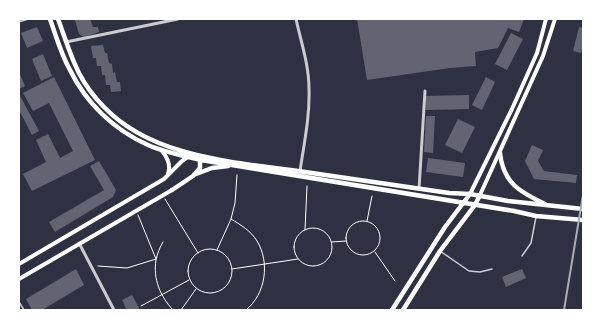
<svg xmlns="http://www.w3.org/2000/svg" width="602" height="329" font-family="'Archivo Narrow',sans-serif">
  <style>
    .building { fill: #626471 }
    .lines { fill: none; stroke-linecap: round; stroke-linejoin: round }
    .path { stroke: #fff; stroke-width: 1 }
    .service { stroke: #caccd0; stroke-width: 1.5 }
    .minor { stroke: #caccd0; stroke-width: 3 }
    .secondary { stroke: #fff; stroke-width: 4 }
    .primary { stroke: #fff; stroke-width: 4.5 }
    .rail { stroke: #abadb3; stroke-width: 2 }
  </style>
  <rect width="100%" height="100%" fill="#2d3142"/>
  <path class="building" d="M80 19H90L93 27H98L99 32 84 37 79 34 75 20Z
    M357 19H524L519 32 508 28 498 48 475 52 476 66 450 68 367 80Z
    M37 27 43 41 27 48 21 33Z
    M579 27 583 28V46L581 53 573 51Z
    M511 33 523 39 507 70 495 64Z
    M103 45 105 53H107L109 63 112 64 113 73 115 72 117 82H120L121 91 111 92 110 85H106L105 75H102L101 66H97L96 58H93L91 46Z
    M43 54 52 76 41 81 32 59Z
    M19 72 25 86 19 89Z
    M54 77 95 160 32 191 23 174 46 162 36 140 48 134 60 158 73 151 49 103 33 111 23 93Z
    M486 77 495 82 482 110 472 105Z
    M19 94 39 131 32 135 19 110Z
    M469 95V109L426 110 425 96Z
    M426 116H435L433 153 424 152Z
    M458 119 475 127 462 153 445 145Z
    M532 145 543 150 538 161 544 171 577 175 576 183 534 179 525 161Z
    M428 158 465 163 463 177 426 172Z
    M99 161 116 190 113 197 55 232 49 222 104 190 90 166Z
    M76 269 84 285 42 310H32L26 299Z
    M522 269 526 278 506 287 502 277Z
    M132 295 140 310H127L122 300Z"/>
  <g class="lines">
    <path class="path" d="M165 199 198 253
      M231 219C241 225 251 231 257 241 270 262 266 294 246 310
      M346 238a17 17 0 1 1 34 0a17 17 0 1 1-34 0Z
      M367 221 372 196
      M294 247a19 19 0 1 1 38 0a19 19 0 1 1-38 0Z
      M305 230 307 186
      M163 242C160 247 157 254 156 260 153 279 160 296 173 310
      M332 242 346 241
      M188 271a22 22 0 1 1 44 0a22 22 0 1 1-44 0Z
      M217 250 231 219 235 203 237 175
      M375 252 395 281
      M98 266 127 268 156 259 138 215
      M232 269 298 259
      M141 306 189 280
      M181 310 196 289"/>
    <path class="service" d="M440 251 469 271 480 272 492 269
      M522 256 531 243 536 217
      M19 302 24 310"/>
    <path class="minor" d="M296 19C301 42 309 65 309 89 310 116 304 144 300 171
      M19 21 26 19
      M66 42 178 19
      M419 189 425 91
      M79 243 114 310"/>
    <path class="secondary" d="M162 151C168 158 171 165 168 174
      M470 194 512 109 537 53 546 19
      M480 195 543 56 555 19
      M19 264 164 179 182 161 189 156
      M19 279 172 190"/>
    <path class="primary" d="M50 19C56 36 61 54 70 70 86 103 114 130 148 145 164 152 183 156 201 160L514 211 536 216 583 220
      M58 19C71 54 76 79 104 107 154 159 237 162 305 172 353 179 401 186 449 193L470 194 508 201 583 209
      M500 153C503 183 520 192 545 204
      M196 174 212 168 228 166
      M172 190 193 176 200 168V157
      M392 310 445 227 470 194
      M403 310 440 251 475 205 480 195"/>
    <path class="rail" d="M564 310 583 195"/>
  </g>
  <rect width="602" height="329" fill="none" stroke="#ffffff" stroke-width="40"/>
</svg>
